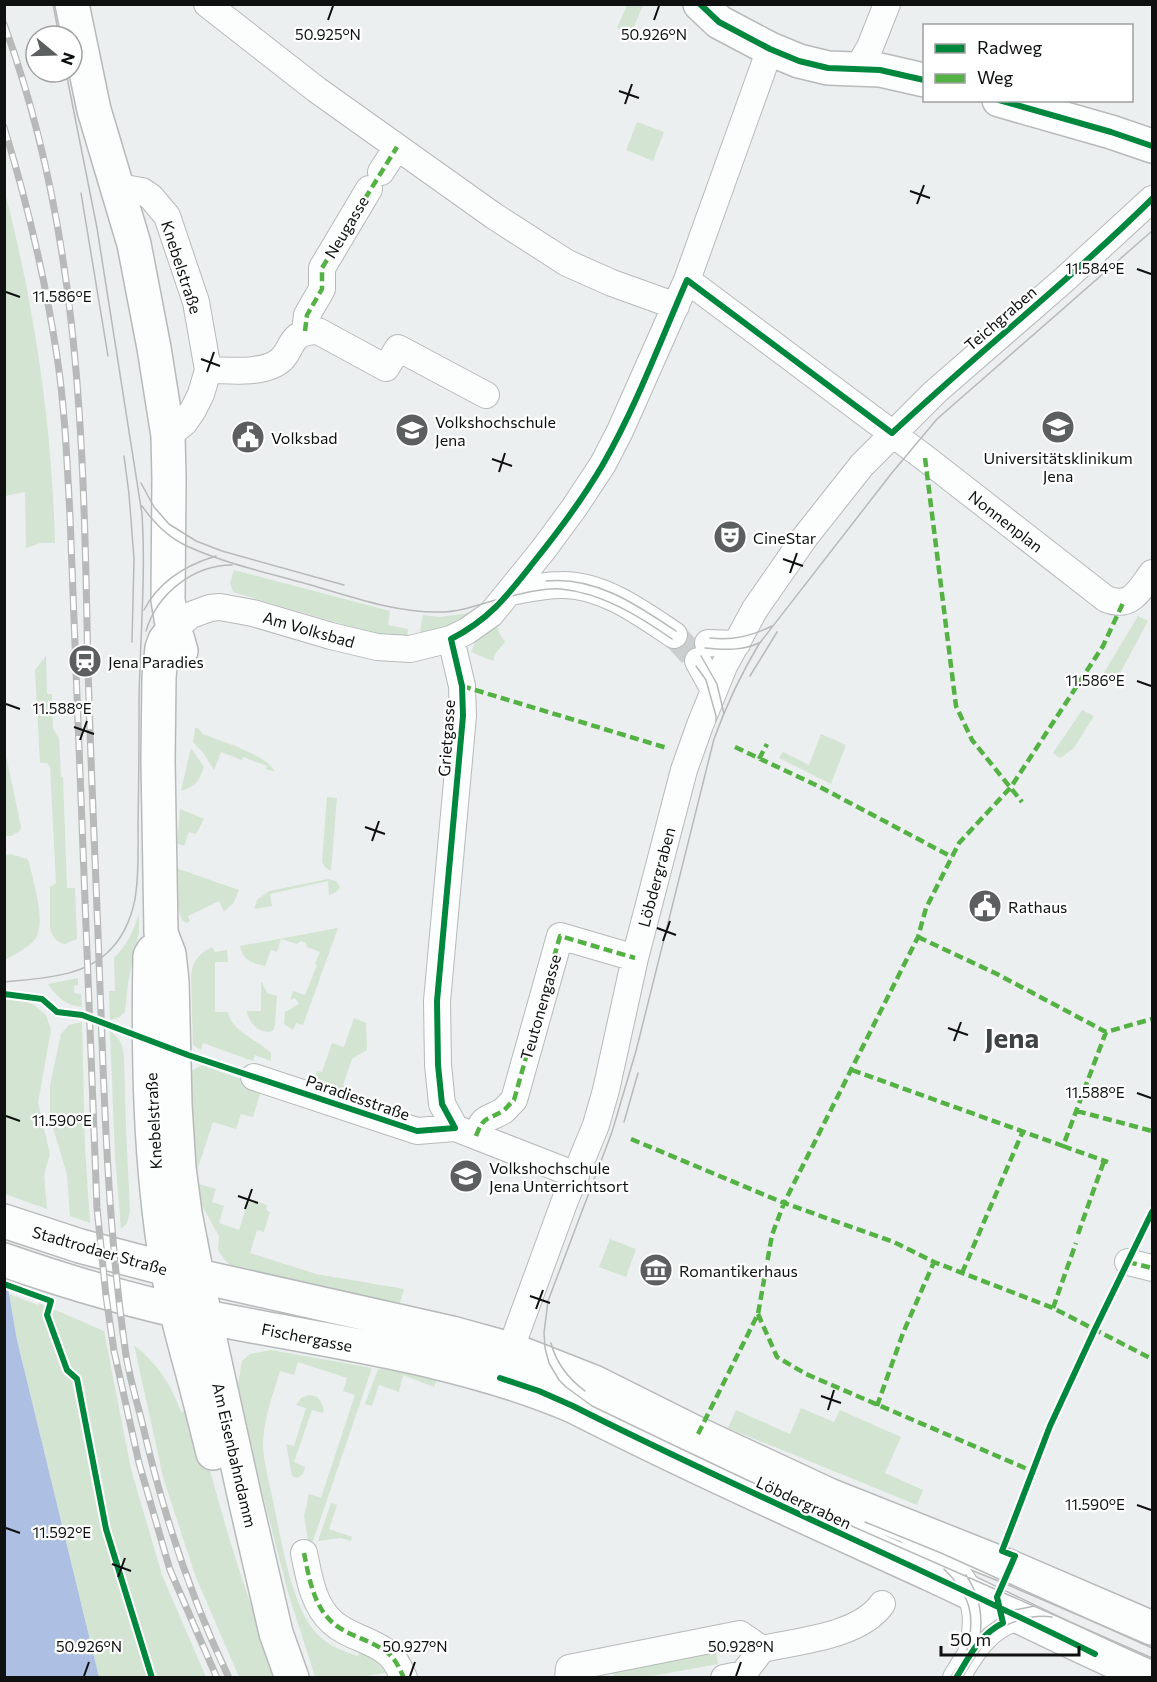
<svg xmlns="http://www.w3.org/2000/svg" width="1157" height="1682" font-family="Commissioner,sans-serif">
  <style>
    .green { fill: #d3e4d2 }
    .water { fill: #adbfe3 }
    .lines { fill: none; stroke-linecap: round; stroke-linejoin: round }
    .minor-tunnel { stroke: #cacece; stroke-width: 26; stroke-dasharray: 26 13; stroke-linecap: butt }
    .minor-casing { stroke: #b7baba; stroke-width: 28 }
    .major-casing { stroke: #b7baba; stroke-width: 36 }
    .minor { stroke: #fcfdfd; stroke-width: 26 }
    .major { stroke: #fcfdfd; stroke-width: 33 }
    .tram { stroke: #b8b9b9; stroke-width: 1.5 }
    .rail-casing { stroke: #b8b9b9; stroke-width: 7 }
    .rail { stroke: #fff; stroke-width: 4.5; stroke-dasharray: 14; stroke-linecap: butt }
    .quiet { stroke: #54b144; stroke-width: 4.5; stroke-dasharray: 9 4.5; stroke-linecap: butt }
    .cycleway-casing { stroke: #fff; stroke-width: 10 }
    .cycleway { stroke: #00873e; stroke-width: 6 }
    .ticks { fill: none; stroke: #0f1111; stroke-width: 2 }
    .labels { text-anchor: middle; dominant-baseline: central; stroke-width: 4.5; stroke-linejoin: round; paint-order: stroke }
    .street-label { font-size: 16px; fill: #0f1111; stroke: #fff }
    .poi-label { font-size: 16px; fill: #0f1111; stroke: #fff; text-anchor: start }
    .town-label { font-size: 28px; font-weight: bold; fill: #3e4343; stroke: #fff }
    .ticks-label { font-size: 15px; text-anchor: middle; fill: #0f1111; stroke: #fff; stroke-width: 4.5; stroke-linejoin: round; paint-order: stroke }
  </style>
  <rect width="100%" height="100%" fill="#ebefef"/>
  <path class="green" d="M627 5H643L631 34 617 28Z
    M637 122 664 132 653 161 626 150Z
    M4 188C34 304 52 423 55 543H40L26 548 25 492 5 496Z
    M234 570 390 611 388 625 408 629 407 636 376 634 233 592 230 583Z
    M469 613 470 619 419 638 423 615 440 617Z
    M1138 616 1148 621 1114 684 1102 676Z
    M496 622 499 633 505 642 495 654 493 661 471 652 477 639Z
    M46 656 47 694H52L53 728 57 736 59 737 61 777H63L67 888H75L77 939 65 944C56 943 52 936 50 928V887L56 883 50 767 47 763H40L35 670Z
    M1082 710 1094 716 1073 749 1060 758 1053 753Z
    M195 728H198L203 734C222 742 266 754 275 772L266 769 267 766 243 757 242 760 221 752 214 770 204 754 193 742Z
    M821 734 846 745 831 784 779 758 783 752 809 765Z
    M191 748 204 767C198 783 197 785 181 791Z
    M5 751 21 827 20 831 11 836H5Z
    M327 797 337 798 331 871 325 867 322 862Z
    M180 809 204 819 196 834 189 832 184 846 177 843Z
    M11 854 27 859 29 862C33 881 46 921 36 938 30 947 14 955 5 960V855Z
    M176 868 239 890 233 904 224 911 219 901 188 916 190 921 186 923 182 920 177 906Z
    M328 879 336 881 340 887 336 892 329 895 328 881 270 894 272 906 254 909 257 900 269 891Z
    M139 914V932L128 983 125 1012 118 1018 110 1020 109 991H115L114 958C127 945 133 932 139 914Z
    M338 928 303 1025 296 1023 293 1030 284 1024 285 1012 299 1004 295 998 290 1000 293 991 305 995 317 965 315 964 320 952 307 947 306 943 301 941 297 944 281 939 277 952 271 950 265 966C251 962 244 962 240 946Z
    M212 947 215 952 227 950 228 962H215V1012H228C231 1031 258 1040 271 1053V1061L255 1055 253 1061 203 1043 201 1050 193 1045 191 975C194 959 199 954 212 947Z
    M78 978V985L74 986V993L81 994 82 1007C66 1006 56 996 48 984Z
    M262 982 267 993 277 996 275 1025 273 1031C261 1035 248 1023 247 1011H261V983Z
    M18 999 33 1004 46 1015 51 1030 38 1103 50 1154 44 1174 47 1209 5 1194V1000Z
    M354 1018 366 1023 367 1050 352 1059 343 1085 350 1088V1094L313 1081 317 1071 322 1072 332 1043 344 1047Z
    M82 1022 85 1148 90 1223 70 1216 67 1175 50 1117V1085L61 1034 69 1025Z
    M110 1031C120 1038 123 1045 124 1057L126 1129 130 1211 127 1223 121 1229 115 1156Z
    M202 1065 262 1087 253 1117 241 1114 236 1129 213 1122 195 1177 191 1071Z
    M196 1183 216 1189 212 1202 224 1206 219 1223 239 1230 249 1199 267 1205 266 1210 270 1212 264 1232 257 1230 250 1253 316 1274 404 1289 400 1303 254 1274 231 1266 223 1258 218 1250 219 1236 200 1202Z
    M610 1239 636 1249 626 1277 599 1267Z
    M9 1294 38 1305 39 1303 104 1331 131 1469 162 1575 206 1677H99L17 1340Z
    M134 1345C157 1363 171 1384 181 1412L195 1409C216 1500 243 1589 277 1677H239L195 1575 163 1477Z
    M271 1350 372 1368 313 1541H308L304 1516 309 1494 321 1498 355 1395 343 1391 347 1378 298 1362 294 1375 280 1371C273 1394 264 1418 263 1442 263 1462 269 1482 273 1501 281 1538 290 1598 312 1628 324 1644 339 1650 358 1656L363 1646 391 1672 354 1678 315 1676 289 1596 261 1488 238 1384 242 1361 250 1354Z
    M378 1369 400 1371 437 1380 434 1387 403 1375 399 1392 379 1385 372 1406 365 1404Z
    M309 1395 318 1397 324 1409 323 1413 312 1410 294 1462 305 1467 303 1474 297 1478 292 1476 286 1444 294 1446 306 1408 296 1405 301 1398Z
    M801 1408 834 1422 840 1410 901 1437 885 1473 923 1490 917 1505 728 1428 736 1410 790 1434Z
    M331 1503 337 1505 329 1529 352 1537 351 1541 341 1538 318 1541Z
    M716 1652 718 1664 647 1677H614L613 1672Z"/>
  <path class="water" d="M4 1265 17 1340 99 1677H5Z"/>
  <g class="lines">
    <path class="minor-tunnel" d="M674 635 698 661"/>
    <g class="minor-casing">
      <path id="minor" d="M207 4 317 90 494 216 567 263 612 283 676 306
        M857 69 870 47 887 4
        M381 172 397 147
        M118 187 142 191 151 197 167 216 196 302 208 370 201 394 193 410 184 423 168 436
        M687 280 925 458 1106 599C1131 609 1139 591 1152 573
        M305 331 307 315 322 289V268L369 189
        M208 370C229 370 256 374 275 364 295 354 285 331 318 331L386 368 398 348 486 395
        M510 592C527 589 543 585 561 585 602 584 641 613 674 635
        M173 630 191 615 210 608 220 607 253 613 331 636 377 647 410 649 451 639 467 631 491 614 543 550 574 508 603 464 620 431 687 280 770 49
        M451 639 462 686 463 716 437 1001 438 1065 442 1104 455 1128
        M708 643 737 644
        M698 661 714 690
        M254 1077 417 1131 455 1128 576 1175
        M476 1136C484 1115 486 1121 503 1111 507 1108 510 1103 514 1100L560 936 635 958
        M1128 1262 1152 1268
        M504 1367 564 1203 596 1125 606 1090 635 958 684 770 700 725 724 666 755 609 805 537 862 465 935 392 1065 279 1152 199
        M913 1536C958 1571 988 1591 971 1653
        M304 1553C309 1577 313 1605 332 1622 347 1636 369 1639 385 1651 395 1657 399 1668 404 1678
        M762 1649C798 1641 860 1636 882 1604
        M568 1678 569 1668 740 1634 762 1649 743 1674 724 1678
        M956 1678C972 1651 988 1623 1021 1617"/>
    </g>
    <g class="major-casing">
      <path id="major" d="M72 4 94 110 134 244 154 348 168 436 169 479 168 600 173 630 178 640 181 651
        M700 4 719 22 770 49 799 61 828 68 880 70 924 80
        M999 100 1111 132 1152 146
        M173 630 165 640 162 648 159 677 158 760 161 933 169 954 172 981 175 1105 179 1168 185 1213 205 1317 245 1499 276 1633 292 1678
        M153 951 150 956C148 1060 150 1164 167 1267 172 1297 180 1326 188 1356 197 1388 205 1421 213 1453
        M4 1221 80 1246 167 1269 452 1333 510 1349 594 1382 698 1434 829 1495 1010 1567 1152 1628
        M4 1260C70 1283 138 1303 206 1317 329 1342 458 1357 573 1406 691 1466 812 1520 932 1575 1005 1609 1077 1646 1151 1678"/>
    </g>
    <use href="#minor" class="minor"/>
    <use href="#major" class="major"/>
    <path class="tram" d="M53 4 59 36
      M81 193 108 356
      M1152 231 937 419 891 474 759 644C741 674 726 706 714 739L636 1051 612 1132 548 1301 544 1333 545 1348 549 1363 559 1380 566 1387 592 1406 669 1443 747 1480 1152 1658
      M124 456 129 494 134 559 132 642
      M141 483 154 507 169 524 196 541 222 551 344 585
      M142 506C154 523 170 539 189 547 227 564 268 573 307 584 350 596 395 613 440 612 463 612 485 602 507 597 524 593 543 588 561 589 602 593 639 616 672 639
      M546 581C596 576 637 605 676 631
      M144 610C159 581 186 565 216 556
      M146 631C157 594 193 565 232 565
      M710 638C732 641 752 636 772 626
      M705 648C724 650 744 651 761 642
      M701 656 717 684 724 714
      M696 666 706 680 716 716V721
      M750 676 777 632
      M4 982C41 978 84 978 111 949 125 935 134 911 136 892 139 869 138 846 138 823 139 782 139 741 139 701 140 638 146 576 142 514L97 228 66 72
      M624 1122 638 1073
      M551 1343C556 1363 569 1379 585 1391
      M865 1522 941 1553 1152 1648
      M944 1569C970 1594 976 1615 967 1650
      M966 1575C979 1595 983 1613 980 1637
      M950 1678 984 1629 1009 1611 1035 1606
      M962 1678C970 1664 979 1649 990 1637 1004 1622 1032 1614 1052 1617"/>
    <g class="rail-casing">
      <path id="rail" d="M4 24C76 221 83 417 87 623 89 736 95 848 99 961 104 1090 107 1220 125 1348 128 1373 136 1398 142 1422 162 1510 190 1596 229 1678
        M4 127C27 202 45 278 57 356 65 409 67 462 70 516L97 1208 106 1296 114 1351 139 1463 170 1570 217 1678"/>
    </g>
    <use href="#rail" class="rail"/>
    <path class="quiet" d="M305 331 307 315 322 289V268L397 147
      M925 458 956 706 972 740 1022 802
      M462 686 667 748
      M735 747 820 787 952 857
      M759 759 767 744
      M918 937 997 974 1106 1032 1152 1019
      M852 1070 1063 1146 1106 1032
      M1077 1111 1152 1131
      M476 1136C484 1115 486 1121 503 1111 507 1108 510 1103 514 1100L560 936 635 958
      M631 1139 784 1203 894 1242 934 1262 1053 1308 1152 1359
      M1063 1146 1108 1162
      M1078 1234 1104 1161
      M1128 1262 1152 1268
      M962 1273 1023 1131
      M1053 1308 1076 1243
      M758 1314 777 1357 806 1374 1032 1471
      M877 1406 903 1333 934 1262
      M698 1434 758 1314 772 1235 784 1203 918 937 926 908 959 843 1011 787 1103 646 1123 603
      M304 1553C309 1577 313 1605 332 1622 347 1636 369 1639 385 1651 395 1657 399 1668 404 1678"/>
    <g class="cycleway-casing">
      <path id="cycleway" d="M700 4 719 22 770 49 799 61 828 68 880 70 924 80
        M999 100 1111 132 1152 146
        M4 994 42 999 57 1012 82 1015 188 1055 417 1131 455 1128 442 1104 438 1065 437 1001 463 716 462 686 451 639C490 619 507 596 533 563 558 532 582 500 602 466 636 407 660 342 687 280L892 433C977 353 1069 281 1152 199
        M4 1284 51 1301 47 1315 67 1370 77 1379 106 1529 152 1678
        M500 1378 539 1391 573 1406C745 1493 923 1568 1095 1654
        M956 1678C969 1657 980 1634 1003 1623L997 1597 1015 1556 1002 1551 1050 1426 1095 1329 1152 1212"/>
    </g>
    <use href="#cycleway" class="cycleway"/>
  </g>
  <path class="ticks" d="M328 20 333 6M654 20 659 6M619 91 639 98M625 104 632 84M910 191 930 198M917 204 924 185M1137 269 1151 274M6 292 20 297M201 359 220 366M207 372 214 352M492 459 512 466M499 472 505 453M783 559 803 566M790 573 797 553M1137 681 1151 686M6 704 20 709M74 727 94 734M80 740 87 721M365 827 385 834M372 841 379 821M657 928 676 935M663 941 670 921M948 1028 968 1035M954 1041 961 1022M1137 1093 1151 1098M6 1116 20 1121M238 1196 258 1203M245 1209 252 1189M530 1296 550 1303M536 1309 543 1290M821 1396 841 1403M828 1410 834 1390M1137 1505 1151 1510M6 1528 20 1533M112 1564 131 1571M118 1577 125 1558M84 1676 89 1662M410 1676 415 1662M736 1676 741 1662"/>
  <defs>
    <g id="university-disc" transform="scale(1.725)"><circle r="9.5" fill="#5c5f5f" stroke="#fff"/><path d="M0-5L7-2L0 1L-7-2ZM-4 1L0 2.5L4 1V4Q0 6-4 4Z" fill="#fff"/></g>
    <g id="civic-disc" transform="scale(1.725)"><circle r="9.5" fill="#5c5f5f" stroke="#fff"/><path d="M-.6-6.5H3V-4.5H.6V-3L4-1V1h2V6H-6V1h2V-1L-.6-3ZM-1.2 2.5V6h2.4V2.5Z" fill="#fff"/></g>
    <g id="theatre-disc" transform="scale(1.725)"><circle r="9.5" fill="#5c5f5f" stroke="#fff"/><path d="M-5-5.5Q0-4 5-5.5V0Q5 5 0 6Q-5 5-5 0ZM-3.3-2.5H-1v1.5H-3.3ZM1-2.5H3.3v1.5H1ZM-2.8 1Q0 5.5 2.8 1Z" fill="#fff"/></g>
    <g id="station-disc" transform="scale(1.725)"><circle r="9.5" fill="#5c5f5f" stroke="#fff"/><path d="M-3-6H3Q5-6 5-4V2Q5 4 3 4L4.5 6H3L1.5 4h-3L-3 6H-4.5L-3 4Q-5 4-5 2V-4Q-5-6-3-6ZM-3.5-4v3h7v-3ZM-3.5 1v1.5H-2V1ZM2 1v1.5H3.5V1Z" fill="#fff"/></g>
    <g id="museum-disc" transform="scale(1.725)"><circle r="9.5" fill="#5c5f5f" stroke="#fff"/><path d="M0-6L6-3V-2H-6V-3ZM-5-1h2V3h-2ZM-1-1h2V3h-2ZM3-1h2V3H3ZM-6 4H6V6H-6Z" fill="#fff"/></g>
  </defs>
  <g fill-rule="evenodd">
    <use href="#university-disc" x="1058" y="427"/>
    <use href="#university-disc" x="412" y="430"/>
    <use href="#civic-disc" x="248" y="437"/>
    <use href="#theatre-disc" x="730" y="537"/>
    <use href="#station-disc" x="85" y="661"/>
    <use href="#civic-disc" x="985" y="906"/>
    <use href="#university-disc" x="466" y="1176"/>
    <use href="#museum-disc" x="656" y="1270"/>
  </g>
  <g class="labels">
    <g class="street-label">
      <text transform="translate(346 227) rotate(-59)">Neugasse</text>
      <text transform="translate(182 267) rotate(72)">Knebelstraße</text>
      <text transform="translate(1000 318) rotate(-41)">Teichgraben</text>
      <text transform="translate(1006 521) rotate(38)">Nonnenplan</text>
      <text transform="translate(309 629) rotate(16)">Am Volksbad</text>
      <text transform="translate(446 738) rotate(-86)">Grietgasse</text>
      <text transform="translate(656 877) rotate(-75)">Löbdergraben</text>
      <text transform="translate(540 1007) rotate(-74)">Teutonengasse</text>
      <text transform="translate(358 1097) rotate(19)">Paradiesstraße</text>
      <text transform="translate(153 1121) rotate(-93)">Knebelstraße</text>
      <text transform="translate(100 1250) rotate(16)">Stadtrodaer Straße</text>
      <text transform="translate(307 1337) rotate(11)">Fischergasse</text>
      <text transform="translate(235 1455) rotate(77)">Am Eisenbahndamm</text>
      <text transform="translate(804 1502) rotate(25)">Löbdergraben</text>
    </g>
    <g class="poi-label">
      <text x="435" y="421">Volkshochschule<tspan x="435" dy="18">Jena</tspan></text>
      <text x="271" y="437">Volksbad</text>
      <text x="1058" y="457" text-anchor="middle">Universitätsklinikum<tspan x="1058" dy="18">Jena</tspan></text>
      <text x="753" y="537">CineStar</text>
      <text x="108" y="661">Jena Paradies</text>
      <text x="1008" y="906">Rathaus</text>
      <text x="489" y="1167">Volkshochschule<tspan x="489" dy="18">Jena Unterrichtsort</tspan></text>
      <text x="679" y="1270">Romantikerhaus</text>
    </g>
    <g class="town-label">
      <text x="1012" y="1037">Jena</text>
    </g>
  </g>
  <g class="ticks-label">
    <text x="328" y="40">50.925°N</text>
    <text x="654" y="40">50.926°N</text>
    <text x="1095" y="274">11.584°E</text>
    <text x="62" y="302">11.586°E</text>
    <text x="1095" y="686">11.586°E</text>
    <text x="62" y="714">11.588°E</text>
    <text x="1095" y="1098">11.588°E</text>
    <text x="62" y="1126">11.590°E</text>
    <text x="1095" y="1510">11.590°E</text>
    <text x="62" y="1538">11.592°E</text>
    <text x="89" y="1652">50.926°N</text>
    <text x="415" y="1652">50.927°N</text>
    <text x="741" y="1652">50.928°N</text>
  </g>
  <rect width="1157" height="1682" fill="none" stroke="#0f1111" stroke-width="12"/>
  <rect x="923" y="24" width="210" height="78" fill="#ffffff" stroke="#9fa0a0" stroke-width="1.5"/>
  <rect x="935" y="44" width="30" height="9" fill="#00873e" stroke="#9fa0a0" stroke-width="1.5"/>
  <text x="977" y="54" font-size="18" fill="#0f1111">Radweg</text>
  <rect x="935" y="74" width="30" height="9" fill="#54b144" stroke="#9fa0a0" stroke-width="1.5"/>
  <text x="977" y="84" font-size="18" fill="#0f1111">Weg</text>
  <g transform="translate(54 54) rotate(109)"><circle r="28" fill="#ffffff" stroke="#9fa0a0" stroke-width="1.5"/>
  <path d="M0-4.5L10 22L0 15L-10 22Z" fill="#5c5f5f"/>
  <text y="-9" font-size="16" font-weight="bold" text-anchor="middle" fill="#0f1111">N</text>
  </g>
  <path d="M941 1646v9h138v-9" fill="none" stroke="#0f1111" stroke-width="3"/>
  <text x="950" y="1646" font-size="18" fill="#0f1111" stroke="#ffffff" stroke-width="4.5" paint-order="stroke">50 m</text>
</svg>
